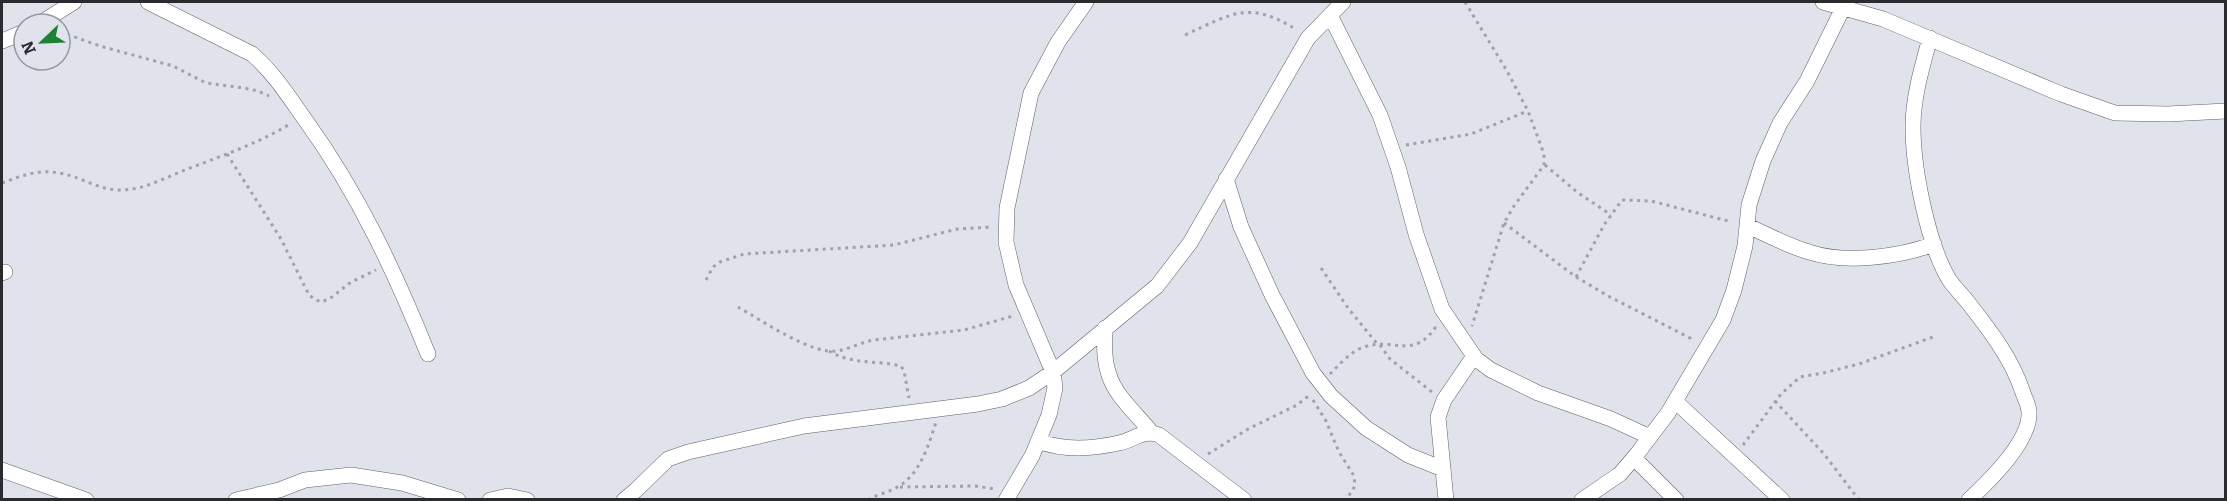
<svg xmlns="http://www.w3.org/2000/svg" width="2227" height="501" font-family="Bitter,serif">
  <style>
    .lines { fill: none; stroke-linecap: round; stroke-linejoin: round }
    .street-casing { stroke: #5e6068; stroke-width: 16 }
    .path { stroke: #a0a2a9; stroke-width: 3; stroke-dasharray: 3 4.5; stroke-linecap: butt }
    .street { stroke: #fff; stroke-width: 15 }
  </style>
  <rect width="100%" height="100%" fill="#e0e2ec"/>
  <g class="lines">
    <g class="street-casing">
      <path id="street" d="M148 2 252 54C274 73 289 97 306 121 358 193 395 272 428 354
        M1823 2 1883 19 2061 94 2115 113 2168 114 2226 111
        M1330 15 1380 115 1398 167 1416 234 1442 309 1476 359 1491 370 1538 393 1611 419 1650 437
        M39 24 74 2
        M1930 38C1922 67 1913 97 1913 127 1913 169 1928 246 1950 281 1956 289 1964 297 1970 305 1991 332 2011 358 2022 390 2024 397 2029 405 2029 412 2031 441 1989 481 1969 500
        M2 41 24 32
        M1226 179 1241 227 1272 295 1313 373 1331 396 1366 428 1408 455 1443 469
        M1748 226C1768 235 1788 246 1809 252 1845 264 1899 257 1934 244
        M2 273 5 272
        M1105 328C1104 343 1104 361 1109 375 1116 397 1137 414 1151 432
        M1675 401 1782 500
        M1038 441C1064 451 1092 449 1119 443 1134 440 1143 429 1159 435L1244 500
        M1634 458 1676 500
        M2 470 86 500
        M236 500 279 490 305 480 351 475 402 483 458 500
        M490 500 508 496 527 500
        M624 500 635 491 668 459 688 452 804 426 978 404 1002 399 1029 388 1053 372 1157 286 1190 243 1308 38 1343 2
        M1006 500 1032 456 1049 415 1055 388 1053 372 1016 285 1006 242 1007 208 1031 93 1058 42 1086 2
        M1446 500 1438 417 1444 400 1474 356
        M1582 500 1620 474 1637 454 1668 413 1723 320 1734 290 1745 246 1749 205 1763 161 1780 123 1807 81 1843 8"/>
    </g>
    <path class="path" d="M1465 2 1507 71 1528 111 1544 154V165L1514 206 1504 223 1472 326
      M60 32 100 46 173 66 206 83 244 88 258 91 269 96
      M1185 35C1233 13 1249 0 1297 30
      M1406 145 1471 134 1528 111
      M227 154 281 239 309 295 316 300 322 302 332 297 351 282 376 270
      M1545 165 1577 192 1611 215
      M2 183C21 176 38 169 59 173 80 176 98 190 120 190 144 190 164 178 185 170 221 156 257 144 290 124
      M1504 223 1576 277 1610 297 1694 340
      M1321 268 1348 308 1378 345
      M1576 277 1604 225 1622 200 1651 201 1732 222
      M706 280 713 267 720 262 744 254 894 245 957 229 992 227
      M738 307C761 320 812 355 837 351 850 349 861 342 874 340L964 330 1013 316
      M1380 345 1390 359 1432 392
      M829 351C852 365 876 360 901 366L904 371 909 398
      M1330 374C1339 365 1351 351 1364 347 1394 337 1414 361 1437 325
      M1313 400 1326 421 1339 452 1354 476 1355 486 1346 500
      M1775 401 1824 454 1859 500
      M1743 445 1781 394 1800 377 1823 373 1859 364 1933 337
      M1208 454 1248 429 1297 405 1311 394
      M900 487 975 486 995 489
      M868 500C878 494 890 492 899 486 920 474 929 444 936 422"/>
    <use href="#street" class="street"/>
  </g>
  <rect width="2227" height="501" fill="none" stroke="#2a2b2f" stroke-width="6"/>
  <g transform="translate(42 42) rotate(247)"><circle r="28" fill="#e0e2ec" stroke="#9799a0" stroke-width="1.5"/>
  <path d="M0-4.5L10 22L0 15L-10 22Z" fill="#1e8135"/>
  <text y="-9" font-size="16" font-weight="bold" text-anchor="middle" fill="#2a2b2f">N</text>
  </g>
</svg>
